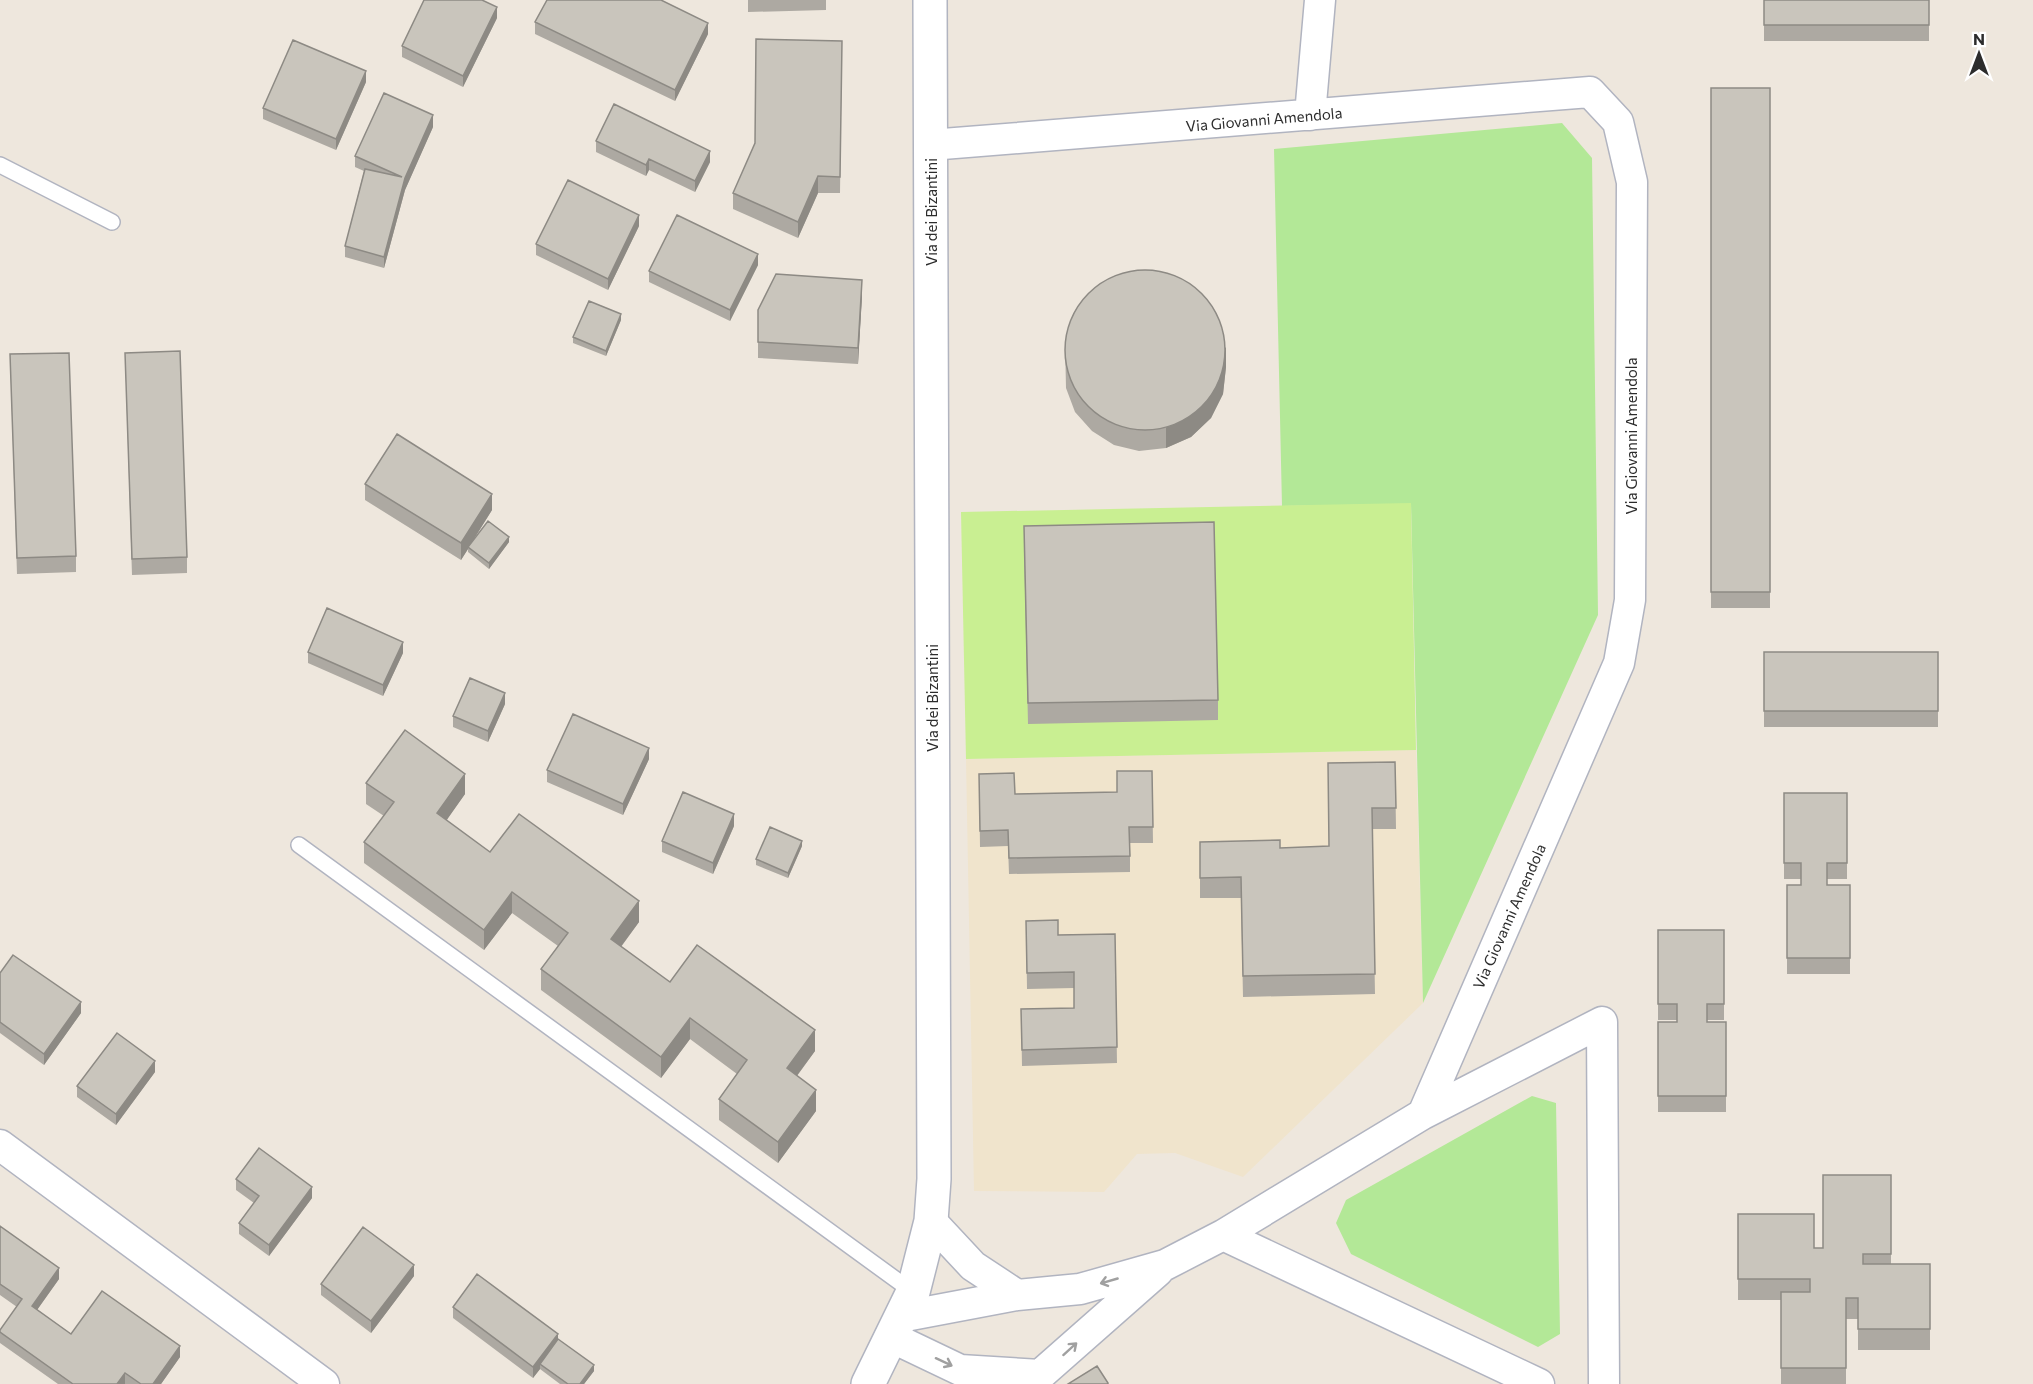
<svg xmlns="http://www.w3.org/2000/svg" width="2033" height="1384" font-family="Commissioner,sans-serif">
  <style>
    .education { fill: #f0e4cc }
    .green { fill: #b3e897 }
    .pitch { fill: #c9ef92 }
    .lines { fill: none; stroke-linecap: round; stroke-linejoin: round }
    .service-casing { stroke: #b1b4c0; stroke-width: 18 }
    .minor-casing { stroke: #b1b4c0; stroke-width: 33 }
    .tertiary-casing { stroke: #b1b4c0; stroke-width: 36 }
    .service { stroke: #fff; stroke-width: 15 }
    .minor { stroke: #fff; stroke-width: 30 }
    .tertiary { stroke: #fff; stroke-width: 33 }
    .wall { fill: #ada9a2 }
    .shaded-wall { fill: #8d8a84 }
    .building { fill: #c9c5bc; stroke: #8d8a84; stroke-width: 1.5 }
    .oneway { stroke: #a0a0a0 }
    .labels { text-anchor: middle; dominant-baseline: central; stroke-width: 4.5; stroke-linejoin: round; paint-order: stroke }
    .street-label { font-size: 15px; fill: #2c2c2c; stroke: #fff }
  </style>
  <rect width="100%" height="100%" fill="#eee7dd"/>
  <path class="education" d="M1416 750 1423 1003 1243 1177 1175 1153 1137 1154 1104 1192 974 1191 966 759Z"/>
  <path class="green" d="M1562 123 1592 158 1598 615 1423 1003 1411 504 1282 506 1274 149Z
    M1532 1096 1556 1103 1560 1334 1538 1347 1351 1254 1336 1223 1346 1200Z"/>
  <path class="pitch" d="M1411 503 1416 750 966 759 961 512Z"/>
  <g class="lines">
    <g class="service-casing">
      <path id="service" d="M0 165 112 222
        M299 845 913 1292"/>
    </g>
    <g class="minor-casing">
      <path id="minor" d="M1310 115 1320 0
        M930 145 1590 92 1618 122 1632 182 1630 600 1619 663 1423 1114
        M0 1145 324 1384
        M931 1221 973 1266 1017 1295 1080 1289 1165 1265 1223 1235 1423 1114 1602 1022 1604 1384
        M1223 1235 1539 1384
        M900 1317 1017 1295
        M891 1337 960 1370 1040 1375
        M1024 1384 1040 1375 1158 1271"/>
    </g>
    <g class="tertiary-casing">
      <path id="tertiary" d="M868 1384 913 1292 931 1221 934 1179 930 0"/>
    </g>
    <use href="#service" class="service"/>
    <use href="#minor" class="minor"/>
    <use href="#tertiary" class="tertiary"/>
  </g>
  <path class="wall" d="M748 0H826V10L748 12Z
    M1764 0H1929V41H1764Z
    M497 18 463 87 402 57V46Z
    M535 22 708 34 675 101 535 34Z
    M842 41 840 193H818L798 238 733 209V193Z
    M366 82 336 150 263 119V108Z
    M1711 88H1770V608H1711Z
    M433 127 405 190 384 268 345 257V246L364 171 355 167V156Z
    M596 141 710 162 695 192 649 170 646 176 596 152Z
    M639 226 608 290 536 255V244Z
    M758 265 730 321 649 282V271Z
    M862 296 858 364 758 358V310Z
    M621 320 606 356 573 343V337Z
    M1065 341 1226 367 1223 394 1211 418 1191 437 1166 448 1139 451 1114 445 1092 431 1075 412 1066 388Z
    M125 353 187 557V573L132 575Z
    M10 354 76 556V572L17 574Z
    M365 484 492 510 475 537 509 542 489 569 468 552V549L461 560 365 500Z
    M1024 547 1218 700V720L1028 724Z
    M308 652 403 653 383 696 308 663Z
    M1764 652H1938V727H1764Z
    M505 704 488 742 453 727V716Z
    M649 759 623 815 547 782V770Z
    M1395 762 1396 829H1372L1375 994 1243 997 1241 898H1200V842L1280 848 1329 846Z
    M1152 771 1153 843H1130V872L1009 874 1008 846 980 847 979 774 1015 794 1117 792Z
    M366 783 465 794 446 820 490 852 639 922 621 947 670 982 815 1051 797 1076 816 1111 778 1163 719 1120V1099L737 1074 690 1039 661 1078 541 990V969L558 946 512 913 484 950 364 863V842L384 816 366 804Z
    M1784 793H1847V879H1827V885H1850V974H1787V885H1801V879H1784Z
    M734 826 713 874 662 852V841Z
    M802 846 788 878 756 865V859Z
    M1026 921 1058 935 1115 934 1117 1063 1022 1066 1021 1009 1074 1008V988L1027 989Z
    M1658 930H1724V1020H1707V1022H1726V1112H1658V1022H1677V1020H1658Z
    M0 973 81 1013 44 1065 0 1033Z
    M155 1072 116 1125 77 1097V1086Z
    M1891 1175V1264H1930V1350H1858V1319H1846V1384H1781V1300H1738V1214L1814 1248H1823Z
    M236 1179 312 1198 269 1256 239 1234V1223L254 1203 236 1190Z
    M0 1226 59 1279 37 1310 71 1334 180 1357 161 1384H58L0 1343V1330L17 1307 0 1295Z
    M414 1276 371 1333 321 1295V1284Z
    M453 1307 558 1339 594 1371 584 1384H560L540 1369 533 1378 453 1318Z"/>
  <path class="shaded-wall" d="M497 7V18L463 87V76Z
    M708 23V34L675 101V90Z
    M366 71V82L336 150V139Z
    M433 115V127L405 190 384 268V257L405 178Z
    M710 151V162L695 192V181Z
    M649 159V170L646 176V165Z
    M818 176V193L798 238V222Z
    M639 215V226L608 290V279Z
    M758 254V265L730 321V310Z
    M862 280V296L858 364V348Z
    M621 314V320L606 356V351Z
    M1226 347V367L1223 394 1211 418 1191 437 1166 448V427Z
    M492 494V510L469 547H468V549L461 560V543Z
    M509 537V542L489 569V563Z
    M403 642V653L383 696V685Z
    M505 693V704L488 742V731Z
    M649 748V759L623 815V804Z
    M465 774V794L437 834V813Z
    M734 814V826L713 874V863Z
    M802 841V846L788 878V873Z
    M512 892V913L484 950V930Z
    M639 901V922L611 960V939Z
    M81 1002V1013L44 1065V1054Z
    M690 1018V1039L661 1078V1057Z
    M815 1030V1051L787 1089V1068Z
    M155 1061V1072L116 1125V1114Z
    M816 1090V1111L778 1163V1142Z
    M312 1187V1198L269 1256V1245Z
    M414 1265V1276L371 1333V1321Z
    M59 1268V1279L32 1317V1306Z
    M558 1334V1345L540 1364V1369L533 1378V1367Z
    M180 1346V1357L161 1384H153Z
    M594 1365V1371L584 1384H580Z
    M125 1373V1384H117Z"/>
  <path class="building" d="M424 0H482L497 7 463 76 402 46Z
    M547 0H661L708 23 675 90 535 22Z
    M1764 0H1929V25H1764Z
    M756 39 842 41 840 177 818 176 798 222 733 193 755 143Z
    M293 40 366 71 336 139 263 108Z
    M1711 88H1770V592H1711Z
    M384 93 433 115 405 178 384 257 345 246 365 169 402 177 355 156Z
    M614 104 710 151 695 181 649 159 646 165 596 141Z
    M568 180 639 215 608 279 536 244Z
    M677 215 758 254 730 310 649 271Z
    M1065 350a80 80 0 1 1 160 0a80 80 0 1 1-160 0Z
    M776 274 862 280 858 348 758 342V310Z
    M589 301 621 314 606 351 573 337Z
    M180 351 187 557 132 559 125 353Z
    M69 353 76 556 17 558 10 354Z
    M397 434 492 494 461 543 365 484Z
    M488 521 509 537 489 563 468 547Z
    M1214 522 1218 700 1028 703 1024 526Z
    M327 608 403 642 383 685 308 652Z
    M1764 652H1938V711H1764Z
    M470 678 505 693 488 731 453 716Z
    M573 714 649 748 623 804 547 770Z
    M405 730 465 774 437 813 490 852 519 814 639 901 611 939 670 982 697 945 815 1030 787 1068 816 1090 778 1142 719 1099 747 1060 690 1018 661 1057 541 969 568 933 512 892 484 930 364 842 394 802 366 783Z
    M1395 762 1396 808H1372L1375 974 1243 976 1241 877 1200 878V842L1280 840V848L1329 846 1328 763Z
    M1117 771H1152L1153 827H1129L1130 856 1009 858 1008 830 980 831 979 774 1014 773 1015 794 1117 792Z
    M683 792 734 814 713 863 662 841Z
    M1784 793H1847V863H1827V885H1850V958H1787V885H1801V863H1784Z
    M770 827 802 841 788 873 756 859Z
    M1058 920V935L1115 934 1117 1047 1022 1050 1021 1009 1074 1008V972L1027 973 1026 921Z
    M1658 930H1724V1004H1707V1022H1726V1096H1658V1022H1677V1004H1658Z
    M13 955 81 1002 44 1054 0 1022V973Z
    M117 1033 155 1061 116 1114 77 1086Z
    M259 1148 312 1187 269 1245 239 1223 259 1196 236 1179Z
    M1823 1175H1891V1254H1863V1264H1930V1329H1858V1298H1846V1368H1781V1292H1810V1279H1738V1214H1814V1248H1823Z
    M0 1226 59 1268 32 1306 71 1334 102 1291 180 1346 153 1384H141L125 1373 117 1384H73L0 1332V1330L22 1299 0 1284Z
    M363 1227 414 1265 371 1321 321 1284Z
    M477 1274 558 1334 533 1367 453 1307Z
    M558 1339 594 1365 580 1384H568L540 1364Z
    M1097 1366 1108 1383V1384H1068Z"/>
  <defs><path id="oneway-shaft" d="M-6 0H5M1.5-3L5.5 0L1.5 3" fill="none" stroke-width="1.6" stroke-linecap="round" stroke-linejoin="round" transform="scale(1.5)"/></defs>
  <g class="oneway">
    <use href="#oneway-shaft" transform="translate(1109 1281) rotate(164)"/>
    <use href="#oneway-shaft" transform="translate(1070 1349) rotate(-42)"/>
    <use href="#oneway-shaft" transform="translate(944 1362) rotate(25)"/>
  </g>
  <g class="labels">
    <g class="street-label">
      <text transform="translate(1264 119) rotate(-5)">Via Giovanni Amendola</text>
      <text transform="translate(931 212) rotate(-90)">Via dei Bizantini</text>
      <text transform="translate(1631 436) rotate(-90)">Via Giovanni Amendola</text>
      <text transform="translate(932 698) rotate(-90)">Via dei Bizantini</text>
      <text transform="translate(1509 916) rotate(-66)">Via Giovanni Amendola</text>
    </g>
  </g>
  <g transform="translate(1979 54)" stroke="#ffffff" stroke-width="4.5" paint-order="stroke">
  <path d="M0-4.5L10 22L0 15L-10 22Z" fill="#2c2c2c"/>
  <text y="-9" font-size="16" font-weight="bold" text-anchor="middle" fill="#2c2c2c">N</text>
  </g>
</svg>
